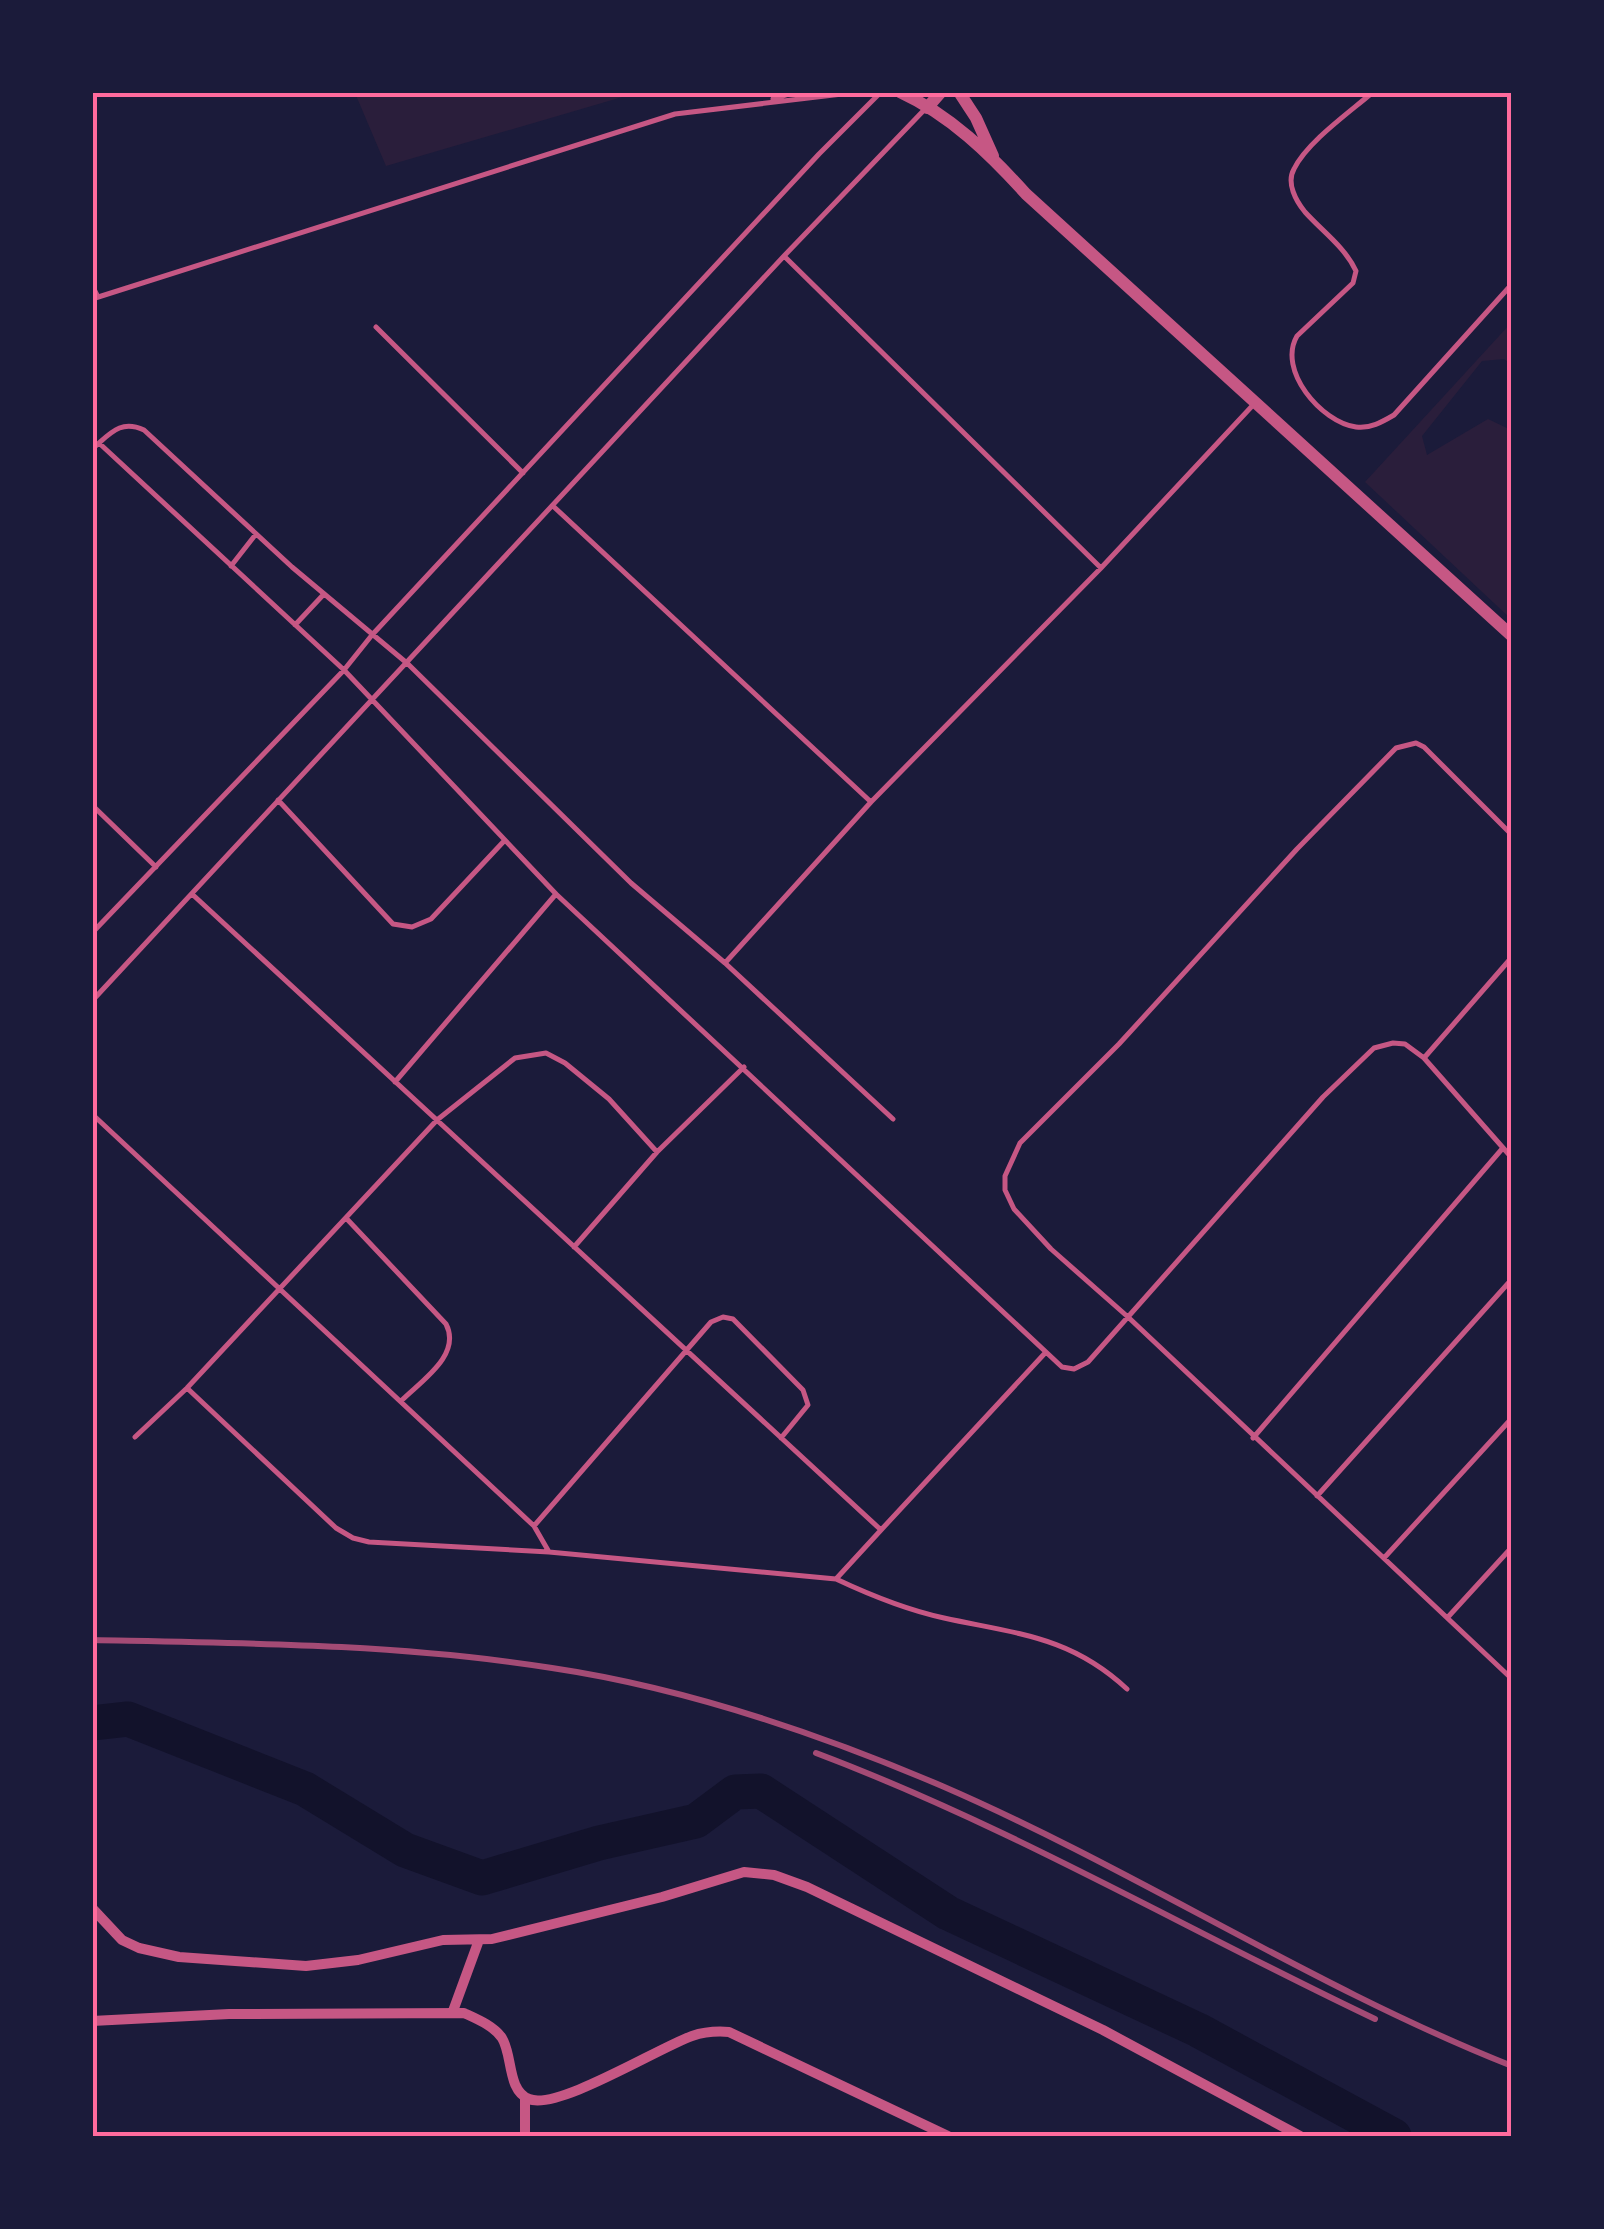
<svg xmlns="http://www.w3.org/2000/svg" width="1604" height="2229" font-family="'Asap Condensed',sans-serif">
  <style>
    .green { fill: #2a1e3b }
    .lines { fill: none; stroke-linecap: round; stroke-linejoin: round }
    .river { stroke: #12122b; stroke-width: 35 }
    .service { stroke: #c65784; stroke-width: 5 }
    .minor { stroke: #c65784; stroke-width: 10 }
    .tertiary { stroke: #c65784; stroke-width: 12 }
    .rail { stroke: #a44b75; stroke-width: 6 }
    .neatline { fill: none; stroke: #ff6b9d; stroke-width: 4 }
  </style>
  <rect width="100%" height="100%" fill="#1b1b3a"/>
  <path class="green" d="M355 93H636L386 166Z
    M1511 323V364L1504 359 1482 361 1422 436 1427 455 1488 419 1511 430V619L1365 482Z"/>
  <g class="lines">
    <path class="river" d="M92 1723 128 1719 305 1789 405 1850 482 1878 599 1843 696 1821 735 1792 761 1791 948 1913 1198 2030 1394 2136"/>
    <path class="service" d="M1373 92C1350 112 1307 142 1294 169 1286 183 1296 201 1305 212 1322 231 1345 247 1356 271L1353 283 1297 336C1277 370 1321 422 1356 427 1370 429 1382 422 1394 415L1512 284
      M773 99 795 92
      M784 256 1101 568
      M92 285 98 297
      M92 299 675 114 859 92
      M376 327 523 473
      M99 443 344 670 556 894 1062 1367 1074 1369 1088 1362 1323 1097 1374 1048 1393 1043 1405 1044 1424 1058 1512 1158
      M92 449C110 434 120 419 144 430L292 567 408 664 631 883 725 963 893 1119
      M553 506 871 802
      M231 566 256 534
      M295 625 324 594
      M278 800 393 924 412 927 431 919 505 840
      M92 805 156 867
      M1512 835 1424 747 1416 743 1396 748 1297 849 1119 1044 1020 1143 1005 1176V1190L1014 1209 1051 1249 1128 1317 1512 1679
      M192 894 881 1530 1046 1352
      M92 933 344 670 372 635 819 154 881 92
      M725 963 871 802 1101 568 1254 404
      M92 1001 784 256 926 108
      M1424 1058 1512 957
      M395 1082 556 894
      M92 1114 534 1526 549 1552 836 1579 881 1530
      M346 1218 446 1324C462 1355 421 1381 401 1401
      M574 1247 657 1152 744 1067
      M187 1388 336 1528 353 1538 369 1542 549 1552
      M135 1437 187 1388 437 1120 515 1058 546 1053 565 1063 609 1099 657 1152
      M1253 1438 1502 1149
      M1317 1496 1512 1279
      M534 1526 711 1322 723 1317 733 1319 803 1390 808 1405 781 1438
      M1384 1558 1512 1418
      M836 1579C870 1595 907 1610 944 1618 1017 1634 1070 1636 1127 1689
      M1448 1617 1512 1547"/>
    <path class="minor" d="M92 1908 122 1940 139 1948 179 1957 306 1966 358 1960 443 1940 492 1939 662 1897 744 1872 774 1875 807 1887 1103 2030 1300 2136
      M453 2011 479 1940
      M92 2021 229 2014 464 2013C477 2019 494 2026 502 2038 513 2056 507 2090 529 2099 557 2111 660 2047 692 2036 704 2032 717 2031 729 2032L948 2136
      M525 2136V2098"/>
    <path class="tertiary" d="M900 92C950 115 990 154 1026 194L1512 636
      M959 92 976 118 993 156
      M927 108 941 92"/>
    <path class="rail" d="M92 1640C245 1643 401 1644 552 1668 686 1688 818 1733 942 1786 1136 1870 1315 1988 1512 2066
      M816 1753C1010 1826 1189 1931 1375 2019"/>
  </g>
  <rect width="1604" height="2229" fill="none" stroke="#1b1b3a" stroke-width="190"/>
  <rect x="95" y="95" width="1414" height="2039" class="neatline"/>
</svg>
